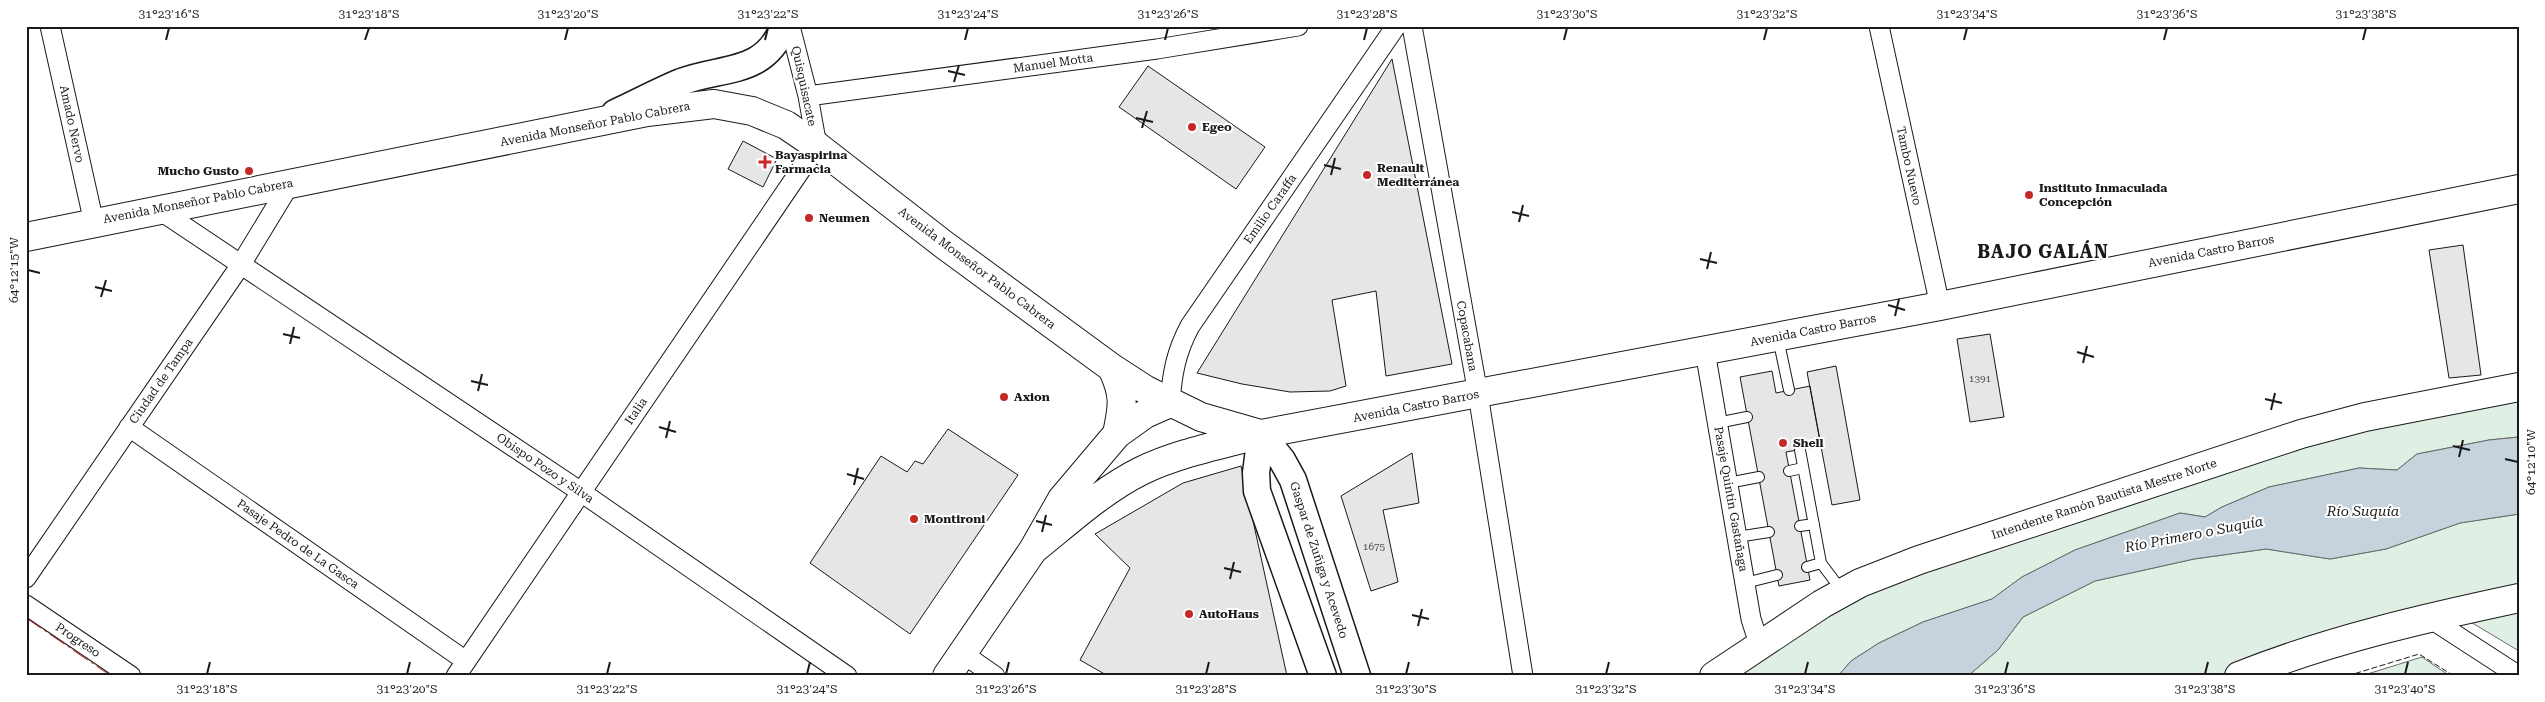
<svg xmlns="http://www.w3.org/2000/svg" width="2545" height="702" font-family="'Roboto Serif',serif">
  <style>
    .green { fill: #e0efe3; stroke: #6a6a6a }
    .water { fill: #c6d2dc; stroke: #6a6a6a }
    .building { fill: #e6e6e6; stroke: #1a1a1a }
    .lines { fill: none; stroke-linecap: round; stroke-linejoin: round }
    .lane-casing { stroke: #1a1a1a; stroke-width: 12 }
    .street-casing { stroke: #1a1a1a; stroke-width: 21 }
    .secondary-casing { stroke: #1a1a1a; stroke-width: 29 }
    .primary-casing { stroke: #1a1a1a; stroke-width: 30 }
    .lane { stroke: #fff; stroke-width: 10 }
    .street { stroke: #fff; stroke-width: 19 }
    .secondary { stroke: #fff; stroke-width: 26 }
    .primary { stroke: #fff; stroke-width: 28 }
    .fence { stroke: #1a1a1a; stroke-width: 1; stroke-dasharray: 6 2.5; stroke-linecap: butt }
    .power { stroke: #c62828; stroke-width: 1; stroke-dasharray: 18 4 2.5 4; stroke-linecap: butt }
    .ticks { fill: none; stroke: #1a1a1a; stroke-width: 2 }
    .poi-dot { fill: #c62828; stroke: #fff; stroke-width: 2 }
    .labels { text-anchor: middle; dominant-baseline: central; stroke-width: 4; stroke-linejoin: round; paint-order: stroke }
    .number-label { font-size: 10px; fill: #4d4d4d }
    .street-label { font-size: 12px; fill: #1a1a1a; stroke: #fff }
    .poi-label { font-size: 12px; font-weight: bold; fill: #1a1a1a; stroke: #fff; text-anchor: start }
    .water-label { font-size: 14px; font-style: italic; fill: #1a1a1a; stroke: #fff }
    .district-label { font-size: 18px; font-weight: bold; letter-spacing: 1px; fill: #1a1a1a; stroke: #fff }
    .neatline { fill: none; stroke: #1a1a1a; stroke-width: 2 }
    .ticks-label { font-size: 12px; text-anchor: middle; fill: #1a1a1a }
  </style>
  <rect width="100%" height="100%" fill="#fff"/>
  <path class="green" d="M2519 387 2518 437 2489 440 2417 454 2397 470 2359 468 2269 487 2222 507 2205 517 2180 513 2075 550 2022 577 1992 599 1923 622 1879 643 1851 661 1838 676H1714L1822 604 2301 434Z
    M2519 514V598L2239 676H1968L1998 650 2023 617 2095 581 2194 559 2266 549 2330 559 2386 549 2460 523Z
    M2519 609V651L2464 618Z
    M2422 657 2450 676H2361Z"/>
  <path class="water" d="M2519 437V514L2460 523 2386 549 2330 559 2266 549 2194 559 2095 581 2023 617 1998 650 1968 676H1838L1851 661 1879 643 1923 622 1992 599 2022 577 2075 550 2180 513 2205 517 2222 507 2269 487 2359 468 2397 470 2417 454 2489 440Z"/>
  <path class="building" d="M1392 59 1452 364 1386 376 1376 291 1332 300 1346 386 1330 391 1290 392 1242 384 1197 373Z
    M1148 66 1265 147 1236 189 1119 107Z
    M743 141 777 159 763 187 728 169Z
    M2463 245 2481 375 2449 378 2429 250Z
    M1990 334 2004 417 1970 422 1957 339Z
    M1836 366 1860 500 1832 505 1807 372Z
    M1772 371 1776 393 1810 386 1821 446 1786 452 1810 580 1779 586 1740 377Z
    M948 429 1018 475 910 634 810 563 881 456 907 472 915 461 923 464Z
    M1412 453 1419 503 1383 510 1398 582 1371 591 1341 496Z
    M1241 466 1287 676H1108L1080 660 1130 568 1095 534 1183 483Z"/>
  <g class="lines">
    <g class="lane-casing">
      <path id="lane" d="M1778 338 1789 390
        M1717 423 1747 417
        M1800 450 1821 563 1842 591
        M1789 471 1803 468
        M1728 483 1759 477
        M1800 526 1814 524
        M1737 537 1769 532
        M1807 567 1821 563
        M1745 583 1777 575"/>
    </g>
    <g class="street-casing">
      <path id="street" d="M50 26 94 223
        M1412 26 1478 394 1523 676
        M1879 26 1940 306
        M808 96 1157 49 1298 26
        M158 209 581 492 847 676
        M1705 351 1751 619 1760 647
        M1170 403C1172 374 1176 352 1190 326L1396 26
        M129 427 466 661
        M26 578 240 266 291 182
        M26 605 131 676
        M2428 617 2519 676
        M962 653 995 676
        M456 676 817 146 808 96 790 26"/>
    </g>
    <g class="secondary-casing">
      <path id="secondary" d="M615 113C637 103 659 91 681 82 723 66 764 76 784 26
        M1261 434 1282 460 1293 480 1357 676
        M1261 434 1256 473 1257 491 1323 676"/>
    </g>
    <g class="primary-casing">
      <path id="primary" d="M26 237 647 112 714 104 752 111 786 125 817 146 943 244 1112 368 1146 390 1201 417 1260 434
        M1112 368C1125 395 1123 406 1117 434
        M1033 550C1067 523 1101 491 1141 471 1178 453 1221 445 1261 434L1940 306 2519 189
        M947 676 1033 550 1062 499 1117 434 1145 414 1170 403
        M1714 676 1822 604 1860 583 1919 560 2301 434 2365 417 2519 387
        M2239 676C2329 640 2425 618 2519 598"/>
    </g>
    <use href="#lane" class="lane"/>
    <use href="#street" class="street"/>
    <use href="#secondary" class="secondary"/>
    <use href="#primary" class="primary"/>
    <path class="fence" d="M2347 676 2419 654 2454 676"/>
    <path class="power" d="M26 618 111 676"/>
  </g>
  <path class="ticks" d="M166 40 169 28M365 40 369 28M565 40 568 28M765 40 768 28M965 40 968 28M1165 40 1168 28M1364 40 1367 28M1564 40 1567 28M1764 40 1767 28M1964 40 1967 28M2164 40 2167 28M2363 40 2366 28M948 71 965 75M954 82 959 65M1136 118 1153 122M1142 128 1147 111M1324 165 1341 169M1331 175 1335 158M1512 212 1529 216M1519 222 1523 205M1700 259 1717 263M1707 269 1711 252M28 270 40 273M95 287 112 291M101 297 106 280M1888 305 1905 310M1895 316 1899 299M283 334 300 338M290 344 294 327M2077 352 2094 357M2083 363 2087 346M471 381 488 385M478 391 482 374M2265 399 2282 403M2271 410 2275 393M659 427 676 432M666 438 670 421M2453 446 2470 450M2459 457 2463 440M2505 459 2518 462M847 474 864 479M854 485 858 468M1036 521 1052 525M1042 532 1046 515M1224 568 1241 572M1230 579 1234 562M1412 615 1429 619M1418 626 1422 609M207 674 210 662M407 674 410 662M607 674 610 662M807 674 810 662M1006 674 1009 662M1206 674 1209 662M1406 674 1409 662M1606 674 1609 662M1805 674 1808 662M2005 674 2008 662M2205 674 2208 662M2405 674 2408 662"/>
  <g class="poi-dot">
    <circle cx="1192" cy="127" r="5"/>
    <path d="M762.5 154.5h5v5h5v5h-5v5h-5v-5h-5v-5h5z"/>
    <circle cx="249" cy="171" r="5"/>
    <circle cx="1367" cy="175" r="5"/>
    <circle cx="2029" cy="195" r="5"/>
    <circle cx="809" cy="218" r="5"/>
    <circle cx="1004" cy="397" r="5"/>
    <circle cx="1783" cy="443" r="5"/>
    <circle cx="914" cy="519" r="5"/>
    <circle cx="1189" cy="614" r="5"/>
  </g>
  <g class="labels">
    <g class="number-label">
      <text x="1980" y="378">1391</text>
      <text x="1374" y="546">1675</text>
    </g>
    <g class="street-label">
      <text transform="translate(1053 63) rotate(-8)">Manuel Motta</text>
      <text transform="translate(804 86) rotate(78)">Quisquisacate</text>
      <text transform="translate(72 124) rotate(78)">Amado Nervo</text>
      <text transform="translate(595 124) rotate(-11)">Avenida Monseñor Pablo Cabrera</text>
      <text transform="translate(1909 166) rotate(78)">Tambo Nuevo</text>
      <text transform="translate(198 201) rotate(-11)">Avenida Monseñor Pablo Cabrera</text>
      <text transform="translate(1270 209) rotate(-55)">Emilio Caraffa</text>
      <text transform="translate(2211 251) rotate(-11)">Avenida Castro Barros</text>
      <text transform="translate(977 268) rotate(37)">Avenida Monseñor Pablo Cabrera</text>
      <text transform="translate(1813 330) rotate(-11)">Avenida Castro Barros</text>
      <text transform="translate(1467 336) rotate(80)">Copacabana</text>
      <text transform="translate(161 381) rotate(-55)">Ciudad de Tampa</text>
      <text transform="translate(1416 406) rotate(-11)">Avenida Castro Barros</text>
      <text transform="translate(636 411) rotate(-56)">Italia</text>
      <text transform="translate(545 468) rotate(34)">Obispo Pozo y Silva</text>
      <text transform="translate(1731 499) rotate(80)">Pasaje Quintín Gastañaga</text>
      <text transform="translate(2104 499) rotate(-18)">Intendente Ramón Bautista Mestre Norte</text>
      <text transform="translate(298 544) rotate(35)">Pasaje Pedro de La Gasca</text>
      <text transform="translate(1319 560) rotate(72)">Gaspar de Zuñiga y Acevedo</text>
      <text transform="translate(78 640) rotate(34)">Progreso</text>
    </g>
    <g class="poi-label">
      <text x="1202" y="127">Egeo</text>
      <text x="775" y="155">Bayaspirina<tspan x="775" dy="14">Farmacia</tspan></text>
      <text x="1377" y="168">Renault<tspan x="1377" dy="14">Mediterránea</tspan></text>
      <text x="239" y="171" text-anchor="end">Mucho Gusto</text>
      <text x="2039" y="188">Instituto Inmaculada<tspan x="2039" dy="14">Concepción</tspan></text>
      <text x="819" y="218">Neumen</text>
      <text x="1014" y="397">Axion</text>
      <text x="1793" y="443">Shell</text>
      <text x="924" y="519">Montironi</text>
      <text x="1199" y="614">AutoHaus</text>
    </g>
    <g class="water-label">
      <text x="2363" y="511">Río Suquía</text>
      <text transform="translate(2194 534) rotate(-11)">Río Primero o Suquía</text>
    </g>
    <g class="district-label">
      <text x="2043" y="251">BAJO GALÁN</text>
    </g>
  </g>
  <rect width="2545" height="702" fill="none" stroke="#ffffff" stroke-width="55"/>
  <rect x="28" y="28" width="2490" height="646" class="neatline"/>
  <g class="ticks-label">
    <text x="169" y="18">31°23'16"S</text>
    <text x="369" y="18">31°23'18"S</text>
    <text x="568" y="18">31°23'20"S</text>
    <text x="768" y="18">31°23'22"S</text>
    <text x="968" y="18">31°23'24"S</text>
    <text x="1168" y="18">31°23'26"S</text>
    <text x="1367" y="18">31°23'28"S</text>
    <text x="1567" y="18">31°23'30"S</text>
    <text x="1767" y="18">31°23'32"S</text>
    <text x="1967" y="18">31°23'34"S</text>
    <text x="2167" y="18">31°23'36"S</text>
    <text x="2366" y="18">31°23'38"S</text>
    <text transform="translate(14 270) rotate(-90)" y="4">64°12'15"W</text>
    <text transform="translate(2531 462) rotate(-90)" y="4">64°12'10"W</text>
    <text x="207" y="693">31°23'18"S</text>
    <text x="407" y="693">31°23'20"S</text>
    <text x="607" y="693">31°23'22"S</text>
    <text x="807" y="693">31°23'24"S</text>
    <text x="1006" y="693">31°23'26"S</text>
    <text x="1206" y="693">31°23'28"S</text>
    <text x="1406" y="693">31°23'30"S</text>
    <text x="1606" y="693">31°23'32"S</text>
    <text x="1805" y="693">31°23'34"S</text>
    <text x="2005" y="693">31°23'36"S</text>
    <text x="2205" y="693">31°23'38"S</text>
    <text x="2405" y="693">31°23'40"S</text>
  </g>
</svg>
